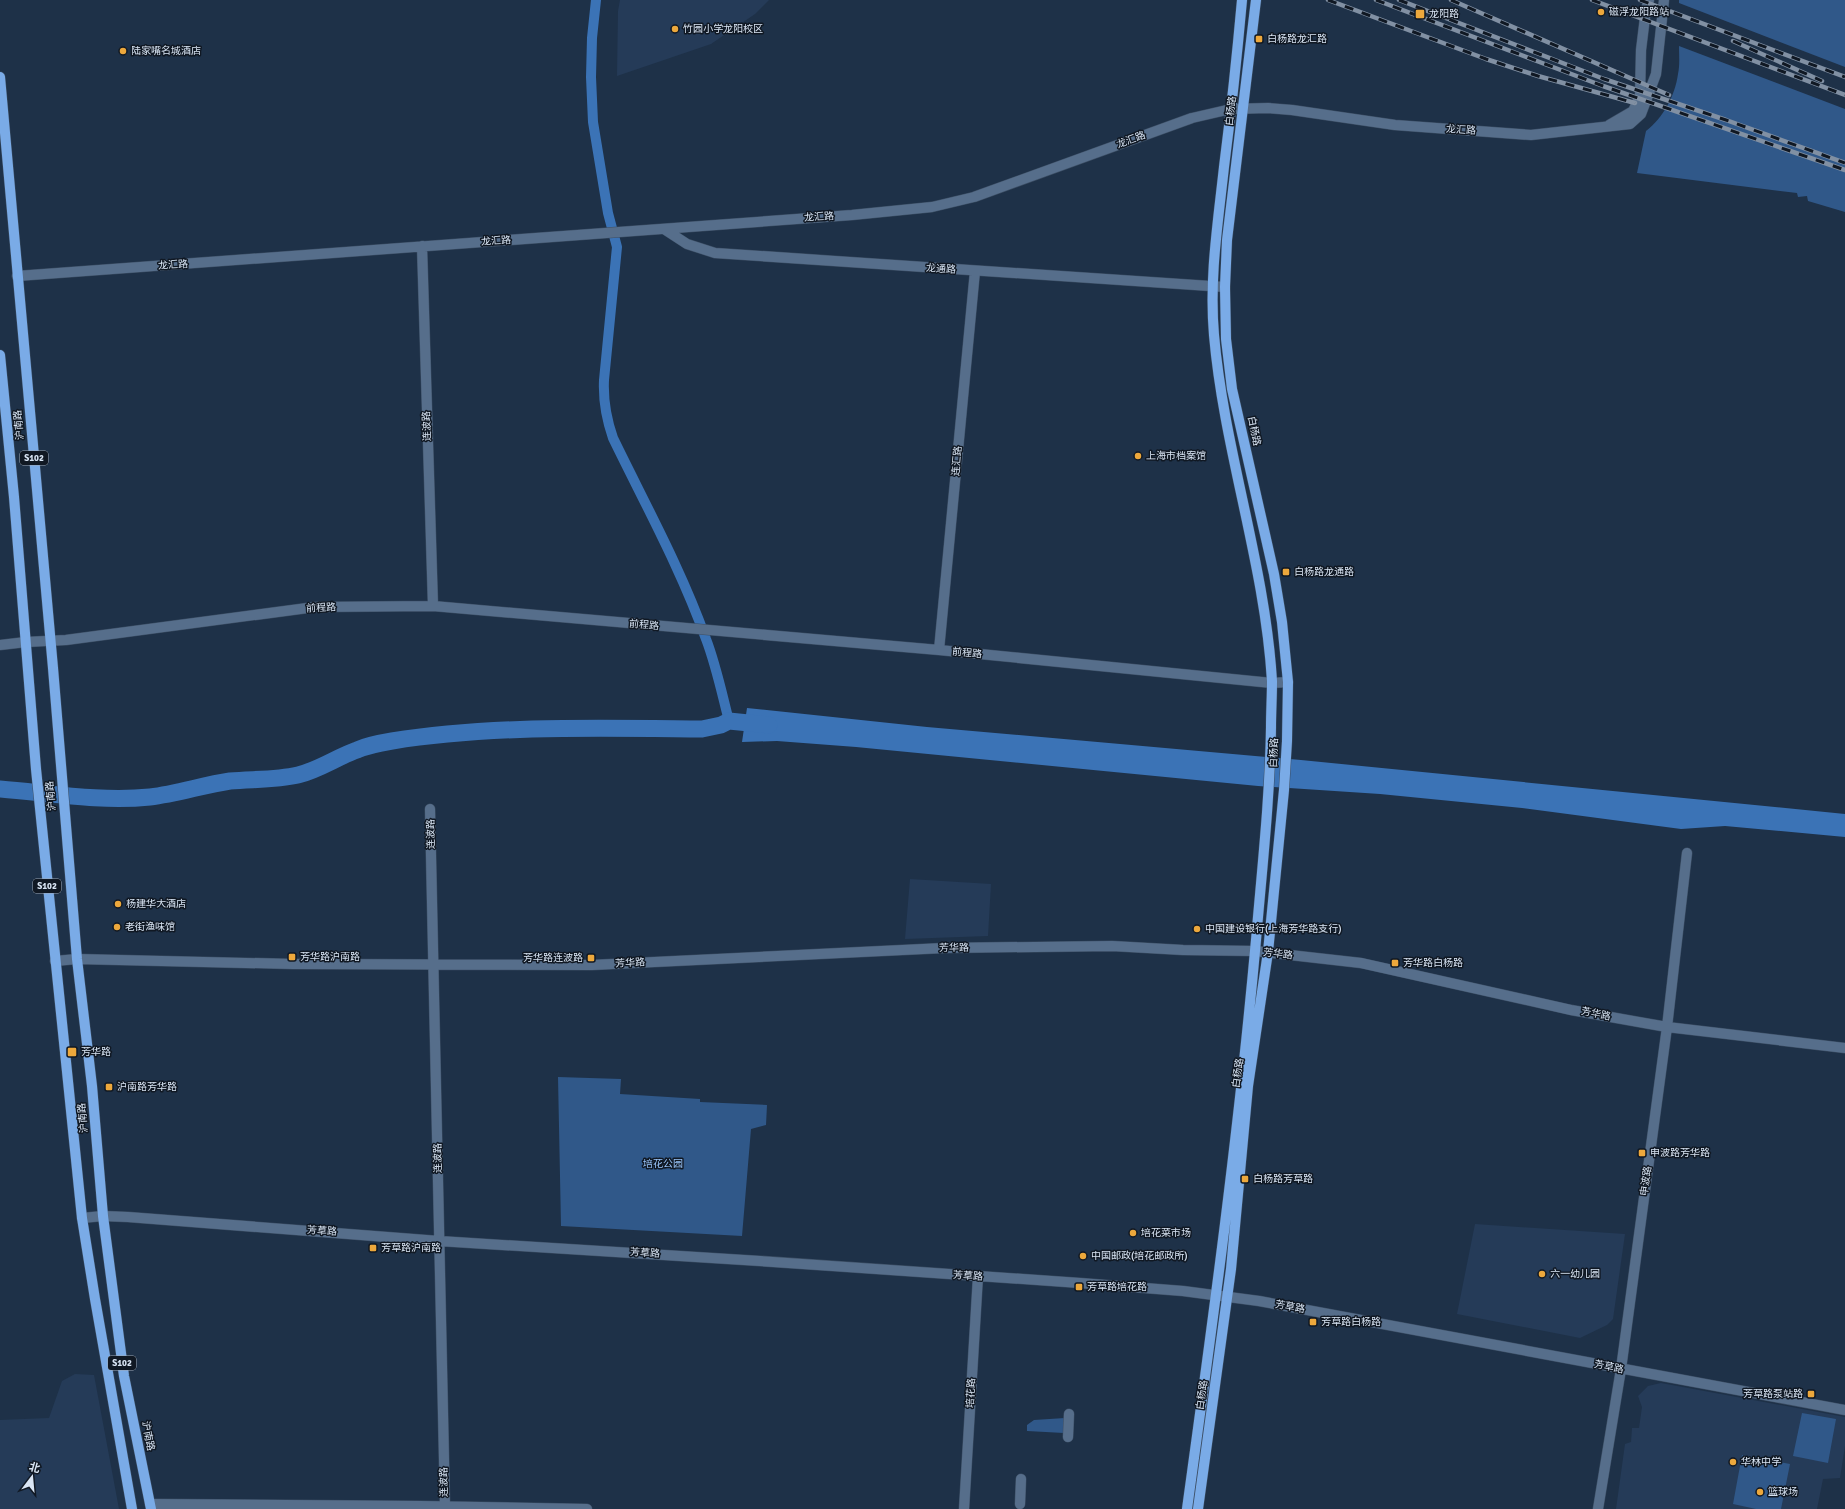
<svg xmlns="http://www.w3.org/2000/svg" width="1845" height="1509" font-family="Signika,'Noto Sans SC',sans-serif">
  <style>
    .built { fill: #253b58 }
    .green { fill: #305889 }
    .water { fill: #3b73b6 }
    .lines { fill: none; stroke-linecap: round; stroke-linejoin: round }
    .canal { stroke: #3b73b6; stroke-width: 10 }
    .river { stroke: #3b73b6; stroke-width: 17 }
    .minor-casing { stroke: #3c4e64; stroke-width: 11 }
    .major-casing { stroke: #3c4e64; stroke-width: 11 }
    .minor { stroke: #566e8b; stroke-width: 10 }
    .major { stroke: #7aabe7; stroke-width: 10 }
    .rail-casing { stroke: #8190a3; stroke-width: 4.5 }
    .rail { stroke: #101823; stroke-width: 3; stroke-dasharray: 9; stroke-linecap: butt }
    .poi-dot { fill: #eda83c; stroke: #101823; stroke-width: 1.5 }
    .labels { text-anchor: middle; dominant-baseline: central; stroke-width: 3; stroke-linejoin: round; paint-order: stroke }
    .shield { fill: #101823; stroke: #9da8b5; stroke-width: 1 }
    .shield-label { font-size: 9px; font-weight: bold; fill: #d9e5f4 }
    .poi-label { font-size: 10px; fill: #d9e5f4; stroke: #101823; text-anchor: start }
    .street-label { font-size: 10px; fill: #d9e5f4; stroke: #101823 }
    .park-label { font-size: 10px; fill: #9ac6fc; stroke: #101823 }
  </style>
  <rect width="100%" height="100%" fill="#1e3148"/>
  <path class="built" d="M620 0H769L755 14 711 44 617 76 618 11Z
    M910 879 991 884 988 936 905 939Z
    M1475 1224 1625 1234 1613 1319 1607 1325 1580 1338 1457 1314Z
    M75 1374 94 1375 119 1509H0V1420L49 1418 62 1381Z
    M1661 1383 1845 1417V1446L1840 1478 1823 1479 1817 1509H1616L1625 1444 1631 1442 1632 1428H1639L1642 1407 1638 1396 1648 1386Z"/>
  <path class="green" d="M1679 0H1845V67L1679 3Z
    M1679 46 1845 109V212L1808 201 1807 196 1798 197 1797 193 1637 173 1646 131C1663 118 1675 96 1678 74 1680 65 1679 55 1679 46Z
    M558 1077 621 1079 620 1094 700 1099V1102L767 1105 766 1125 751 1129 742 1236 561 1226Z
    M1802 1413 1836 1419 1828 1463 1793 1456Z
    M1065 1418 1064 1433 1027 1431V1425L1034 1420Z
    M1742 1455 1790 1464 1781 1509H1756L1733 1504Z"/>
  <path class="water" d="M747 708 927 727 1301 760 1845 814V837L1725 826 1681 829 1522 808 1380 794 1258 786 856 747 777 741 742 742Z"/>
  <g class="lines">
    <path class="canal" d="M596 0 592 38 591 77 593 122 608 213 617 247 604 380C603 401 606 418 613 438 645 504 681 569 706 639 716 665 722 694 729 721"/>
    <path class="river" d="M0 789C50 793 100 802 150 797 177 794 203 785 230 781 253 779 276 780 298 775 319 770 337 757 357 750 368 745 380 743 392 741 492 725 601 728 702 729L721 725 729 721 769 725"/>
    <g class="minor-casing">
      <path id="minor" d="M1609 125 1633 111 1640 96 1641 50 1646 9 1649 0
        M664 229 687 244 715 253 1225 287
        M422 246 433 606
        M17 276 852 215 932 207 974 197 1192 118 1231 109 1268 108 1292 110 1395 125 1531 135 1630 124 1641 114 1656 74 1664 0
        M0 645 26 642 66 640 315 607 433 606 939 650 1272 683 1288 682
        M939 650 975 271
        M430 809 445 1506
        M55 961 77 959 293 964 592 965 944 948 1112 946 1183 950 1255 951 1361 963 1571 1010 1667 1027 1845 1048
        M82 1218 103 1216 128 1217 439 1241 760 1261 1080 1283 1183 1291 1259 1301 1845 1410
        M1068 1437 1069 1414
        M150 1504 420 1506 587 1509
        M1020 1504 1021 1479
        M964 1509 978 1276
        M1598 1509 1621 1369 1667 1027 1687 853"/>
    </g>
    <g class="major-casing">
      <path id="major" d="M0 77 53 668 77 959 92 1086 103 1216 124 1376 151 1509
        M0 355 14 497 36 769 82 1218 95 1299 132 1509
        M1187 1509C1213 1320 1239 1130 1256 940 1262 869 1270 798 1271 727 1271 712 1272 696 1272 681 1265 564 1224 451 1214 335 1209 278 1218 223 1224 167 1231 112 1237 56 1242 0
        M1198 1509 1231 1269 1248 1086 1268 952 1284 790 1287 741 1288 682 1282 622 1274 574 1232 389 1226 339 1225 287 1227 240 1256 0"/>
    </g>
    <use href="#minor" class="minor"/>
    <use href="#major" class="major"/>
    <g class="rail-casing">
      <path id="rail" d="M1328 0 1486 59 1538 76 1635 103
        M1376 0 1603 86 1845 170
        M1399 0 1604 79 1726 120 1845 163
        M1451 0 1669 95
        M1592 0 1845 95
        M1640 0 1845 77
        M1733 41 1822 81"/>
    </g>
    <use href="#rail" class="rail"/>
  </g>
  <g class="poi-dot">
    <circle cx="1601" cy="12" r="4"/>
    <rect x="1415" y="9" width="10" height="10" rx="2"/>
    <circle cx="675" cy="29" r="4"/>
    <rect x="1255" y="35" width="8" height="8" rx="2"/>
    <circle cx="123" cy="51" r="4"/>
    <circle cx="1138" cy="456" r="4"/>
    <rect x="1282" y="568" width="8" height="8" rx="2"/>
    <circle cx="118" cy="904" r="4"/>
    <circle cx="117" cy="927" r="4"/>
    <circle cx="1197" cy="929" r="4"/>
    <rect x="288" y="953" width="8" height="8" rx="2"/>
    <rect x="587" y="954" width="8" height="8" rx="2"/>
    <rect x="1391" y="959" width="8" height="8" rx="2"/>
    <rect x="67" y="1047" width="10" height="10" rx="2"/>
    <rect x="105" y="1083" width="8" height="8" rx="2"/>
    <rect x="1638" y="1149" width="8" height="8" rx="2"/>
    <rect x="1241" y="1175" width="8" height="8" rx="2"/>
    <circle cx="1133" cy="1233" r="4"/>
    <rect x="369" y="1244" width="8" height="8" rx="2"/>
    <circle cx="1083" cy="1256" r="4"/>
    <circle cx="1542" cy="1274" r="4"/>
    <rect x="1075" y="1283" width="8" height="8" rx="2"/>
    <rect x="1309" y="1318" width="8" height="8" rx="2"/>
    <rect x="1807" y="1390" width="8" height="8" rx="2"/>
    <circle cx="1733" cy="1462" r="4"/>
    <circle cx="1760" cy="1492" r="4"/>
  </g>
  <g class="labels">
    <g class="shield">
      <rect x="20" y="451" width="28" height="14" rx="3"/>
      <rect x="33" y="879" width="28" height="14" rx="3"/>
      <rect x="108" y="1356" width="28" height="14" rx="3"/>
    </g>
    <g class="shield-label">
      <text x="34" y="458">S102</text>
      <text x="47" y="886">S102</text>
      <text x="122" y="1363">S102</text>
    </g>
    <g class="poi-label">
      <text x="1609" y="12">磁浮龙阳路站</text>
      <text x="1429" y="14">龙阳路</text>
      <text x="683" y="29">竹园小学龙阳校区</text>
      <text x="1267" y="39">白杨路龙汇路</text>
      <text x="131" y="51">陆家嘴名城酒店</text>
      <text x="1146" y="456">上海市档案馆</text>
      <text x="1294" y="572">白杨路龙通路</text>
      <text x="126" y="904">杨建华大酒店</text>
      <text x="125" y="927">老街渔味馆</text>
      <text x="1205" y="929">中国建设银行(上海芳华路支行)</text>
      <text x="300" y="957">芳华路沪南路</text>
      <text x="583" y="958" text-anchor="end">芳华路连波路</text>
      <text x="1403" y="963">芳华路白杨路</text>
      <text x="81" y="1052">芳华路</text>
      <text x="117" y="1087">沪南路芳华路</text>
      <text x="1650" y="1153">申波路芳华路</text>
      <text x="1253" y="1179">白杨路芳草路</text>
      <text x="1141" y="1233">培花菜市场</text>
      <text x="381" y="1248">芳草路沪南路</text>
      <text x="1091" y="1256">中国邮政(培花邮政所)</text>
      <text x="1550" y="1274">六一幼儿园</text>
      <text x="1087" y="1287">芳草路培花路</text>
      <text x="1321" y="1322">芳草路白杨路</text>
      <text x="1803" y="1394" text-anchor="end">芳草路泵站路</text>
      <text x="1741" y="1462">华林中学</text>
      <text x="1768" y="1492">篮球场</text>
    </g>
    <g class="street-label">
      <text transform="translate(1231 111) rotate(-83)">白杨路</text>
      <text transform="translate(1461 130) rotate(4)">龙汇路</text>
      <text transform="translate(1131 140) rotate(-20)">龙汇路</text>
      <text transform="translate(819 217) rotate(-4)">龙汇路</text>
      <text transform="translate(496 241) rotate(-4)">龙汇路</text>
      <text transform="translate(173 265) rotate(-4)">龙汇路</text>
      <text transform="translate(941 269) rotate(4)">龙通路</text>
      <text transform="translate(19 425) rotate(-95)">沪南路</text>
      <text transform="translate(427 426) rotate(-92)">连波路</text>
      <text transform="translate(1254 431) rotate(78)">白杨路</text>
      <text transform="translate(957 461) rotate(-85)">连汇路</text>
      <text transform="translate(321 608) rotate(-3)">前程路</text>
      <text transform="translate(644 625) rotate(5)">前程路</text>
      <text transform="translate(967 653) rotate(6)">前程路</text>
      <text transform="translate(1274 753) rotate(-88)">白杨路</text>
      <text transform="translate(51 796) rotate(-95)">沪南路</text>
      <text transform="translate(431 834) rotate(-91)">连波路</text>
      <text transform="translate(954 948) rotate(-1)">芳华路</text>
      <text transform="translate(1278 954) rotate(7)">芳华路</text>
      <text transform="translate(630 963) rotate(-3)">芳华路</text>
      <text transform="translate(1596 1014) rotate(11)">芳华路</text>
      <text transform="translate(1238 1073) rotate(-82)">白杨路</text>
      <text transform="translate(83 1118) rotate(-95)">沪南路</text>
      <text transform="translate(438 1158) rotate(-91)">连波路</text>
      <text transform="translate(1646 1181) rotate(-82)">申波路</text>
      <text transform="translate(322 1231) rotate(4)">芳草路</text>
      <text transform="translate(645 1253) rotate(4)">芳草路</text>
      <text transform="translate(968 1276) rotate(4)">芳草路</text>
      <text transform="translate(1290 1307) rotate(10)">芳草路</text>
      <text transform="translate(1609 1367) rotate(11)">芳草路</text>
      <text transform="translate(971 1393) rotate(-87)">培花路</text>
      <text transform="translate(1202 1395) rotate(-82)">白杨路</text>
      <text transform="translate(148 1436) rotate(79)">沪南路</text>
      <text transform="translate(444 1482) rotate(-91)">连波路</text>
    </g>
    <g class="park-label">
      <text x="663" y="1164">培花公园</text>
    </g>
  </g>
  <g transform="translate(32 1477) rotate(16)" stroke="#101823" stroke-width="3" paint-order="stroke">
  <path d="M0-3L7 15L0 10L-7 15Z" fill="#d9e5f4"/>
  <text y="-6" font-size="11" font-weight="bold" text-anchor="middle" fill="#d9e5f4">北</text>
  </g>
</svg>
